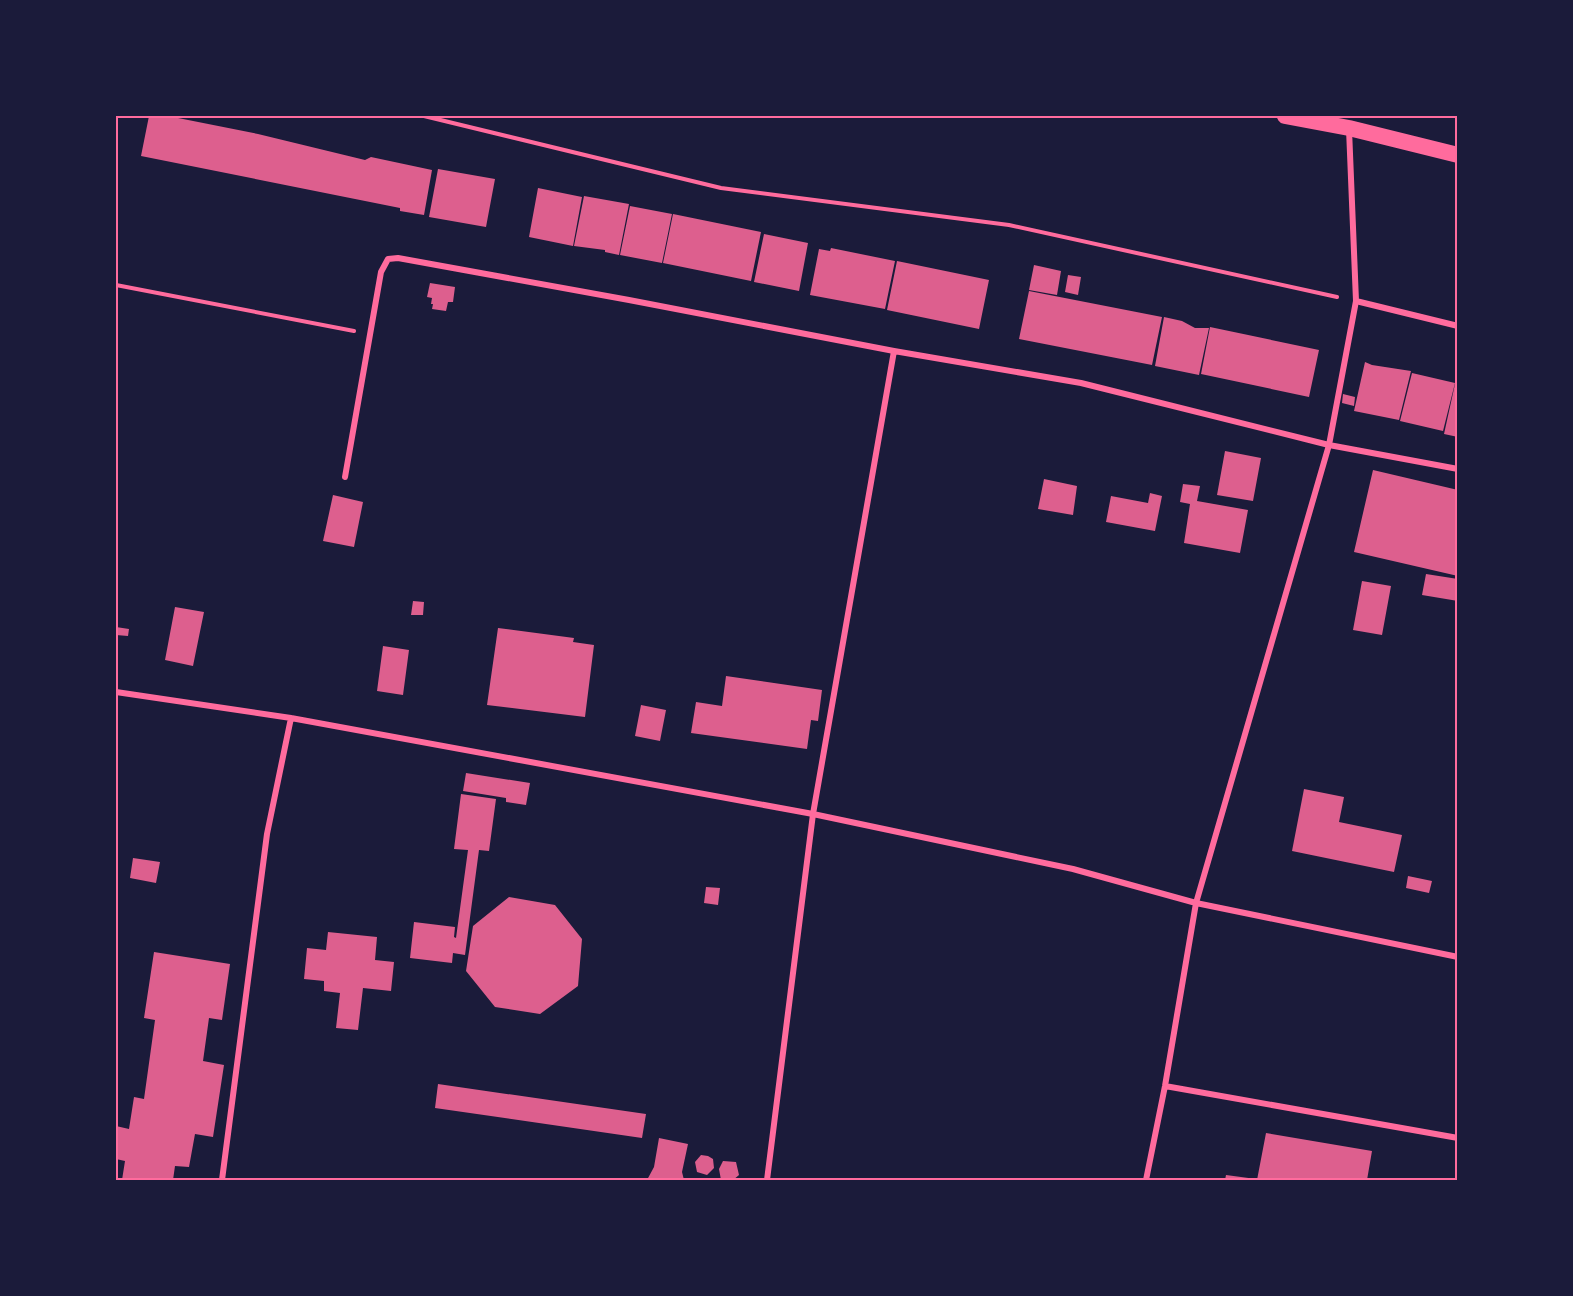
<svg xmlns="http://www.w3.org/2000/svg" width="1573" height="1296" font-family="'Source Serif 4',serif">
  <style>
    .building { fill: #dd5f8e }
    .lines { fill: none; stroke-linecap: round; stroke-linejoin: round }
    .path { stroke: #ff6b9d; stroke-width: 4 }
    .minor { stroke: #ff6b9d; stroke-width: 6 }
    .trunk { stroke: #ff6b9d; stroke-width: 16 }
    .neatline { fill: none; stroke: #ff6b9d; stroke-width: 2 }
  </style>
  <rect width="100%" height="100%" fill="#1b1b3a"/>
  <path class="building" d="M149 116H168L258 134 365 160 371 157 432 170 424 215 400 211V208L141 156Z
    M438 169 495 179 486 227 429 217Z
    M538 188 582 197 573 246 529 237Z
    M584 196 629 204 619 255 605 252V250L574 246Z
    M630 206 672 214 662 263 620 255Z
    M673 214 761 232 751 281 663 263Z
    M764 234 808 243 799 291 754 282Z
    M831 248 895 261 885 309 810 295 819 249 830 251Z
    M897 261 989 280 979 329 887 310Z
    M1034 265 1061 271 1057 295 1029 290Z
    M1068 275 1081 277 1078 295 1065 292Z
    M430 283 455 287 453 302H448L446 311 432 309 433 304H431L432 298 427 297Z
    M1029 291 1162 317 1152 365 1019 339Z
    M1164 317 1182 321 1195 328H1209L1199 375 1155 366Z
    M1210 327 1319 350 1309 397 1201 374Z
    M1365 362 1372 365 1411 371 1399 420 1354 411Z
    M1412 373 1455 383 1443 431 1400 421Z
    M1455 384 1458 385V437L1444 434Z
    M1343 394 1355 397 1354 406 1342 403Z
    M1225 451 1261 458 1253 501 1217 495Z
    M1373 470 1458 490V576L1354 552Z
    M1044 479 1077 486 1073 515 1038 509Z
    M1183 484 1200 486 1197 501 1248 510 1240 553 1184 543 1190 504 1180 502Z
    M1150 493 1162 496 1155 531 1106 522 1111 496 1148 503Z
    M333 495 363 502 354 547 323 541Z
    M1426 574 1458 579V601L1422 595Z
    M1362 581 1391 586 1382 635 1353 630Z
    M413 601 424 602 423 615H411Z
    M175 607 204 612 193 666 165 660Z
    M116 627 129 629 128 636 116 635Z
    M498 628 574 638 573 642 594 645 585 717 487 705Z
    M383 646 409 650 403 695 377 691Z
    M726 676 822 690 818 721 811 720 807 749 691 733 696 702 722 706Z
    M641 705 666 710 660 741 635 736Z
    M466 773 530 783 526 805 506 802V798L463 791Z
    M1304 789 1344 797 1339 822 1402 835 1394 872 1292 851Z
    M461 794 496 799 489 851 479 850 465 955 453 953 452 963 410 958 414 922 455 927 454 937 456 938 468 850 454 849Z
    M133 858 160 862 156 883 130 878Z
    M1408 876 1432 881 1429 893 1406 888Z
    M706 887 720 888 718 905 704 903Z
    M509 897 555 905 582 939 578 986 540 1014 495 1007 466 971 473 926Z
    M328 932 377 937 375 960 394 962 391 991 363 988 358 1030 336 1028 340 993 324 991V981L304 979 307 948 326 950Z
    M154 952 230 964 222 1020 209 1018 203 1061 224 1065 213 1137 195 1134 189 1167 175 1166 173 1180H122L125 1161 116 1159V1126L129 1129 134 1097 144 1099 155 1020 144 1018Z
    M438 1084 646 1114 642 1138 435 1108Z
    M1266 1133 1372 1151 1367 1180H1257Z
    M659 1138 688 1144 682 1172 684 1180H647L654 1167Z
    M701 1155 708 1156 713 1159 714 1168 707 1175 697 1172 695 1162Z
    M723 1161 736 1162 739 1175 733 1180H721L719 1169Z
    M1226 1175 1256 1179V1180H1225Z"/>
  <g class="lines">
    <path class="path" d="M424 116 721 188 1009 225 1337 297
      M116 285 354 331"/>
    <path class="minor" d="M1356 301 1458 326
      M345 477 381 272 388 259 398 258 629 300 894 351 1081 383 1329 445 1458 469
      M116 692 291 718 813 814 1073 869 1196 903 1458 957
      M1165 1086 1458 1138
      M222 1180 267 834 291 718
      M767 1180 813 814 894 351
      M1146 1180 1165 1086 1196 903 1329 445 1356 301 1349 129"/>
    <path class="trunk" d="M1285 116 1349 128 1458 155"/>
  </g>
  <rect width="1573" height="1296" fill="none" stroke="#1b1b3a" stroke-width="234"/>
  <rect x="117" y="117" width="1339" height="1062" class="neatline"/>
</svg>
